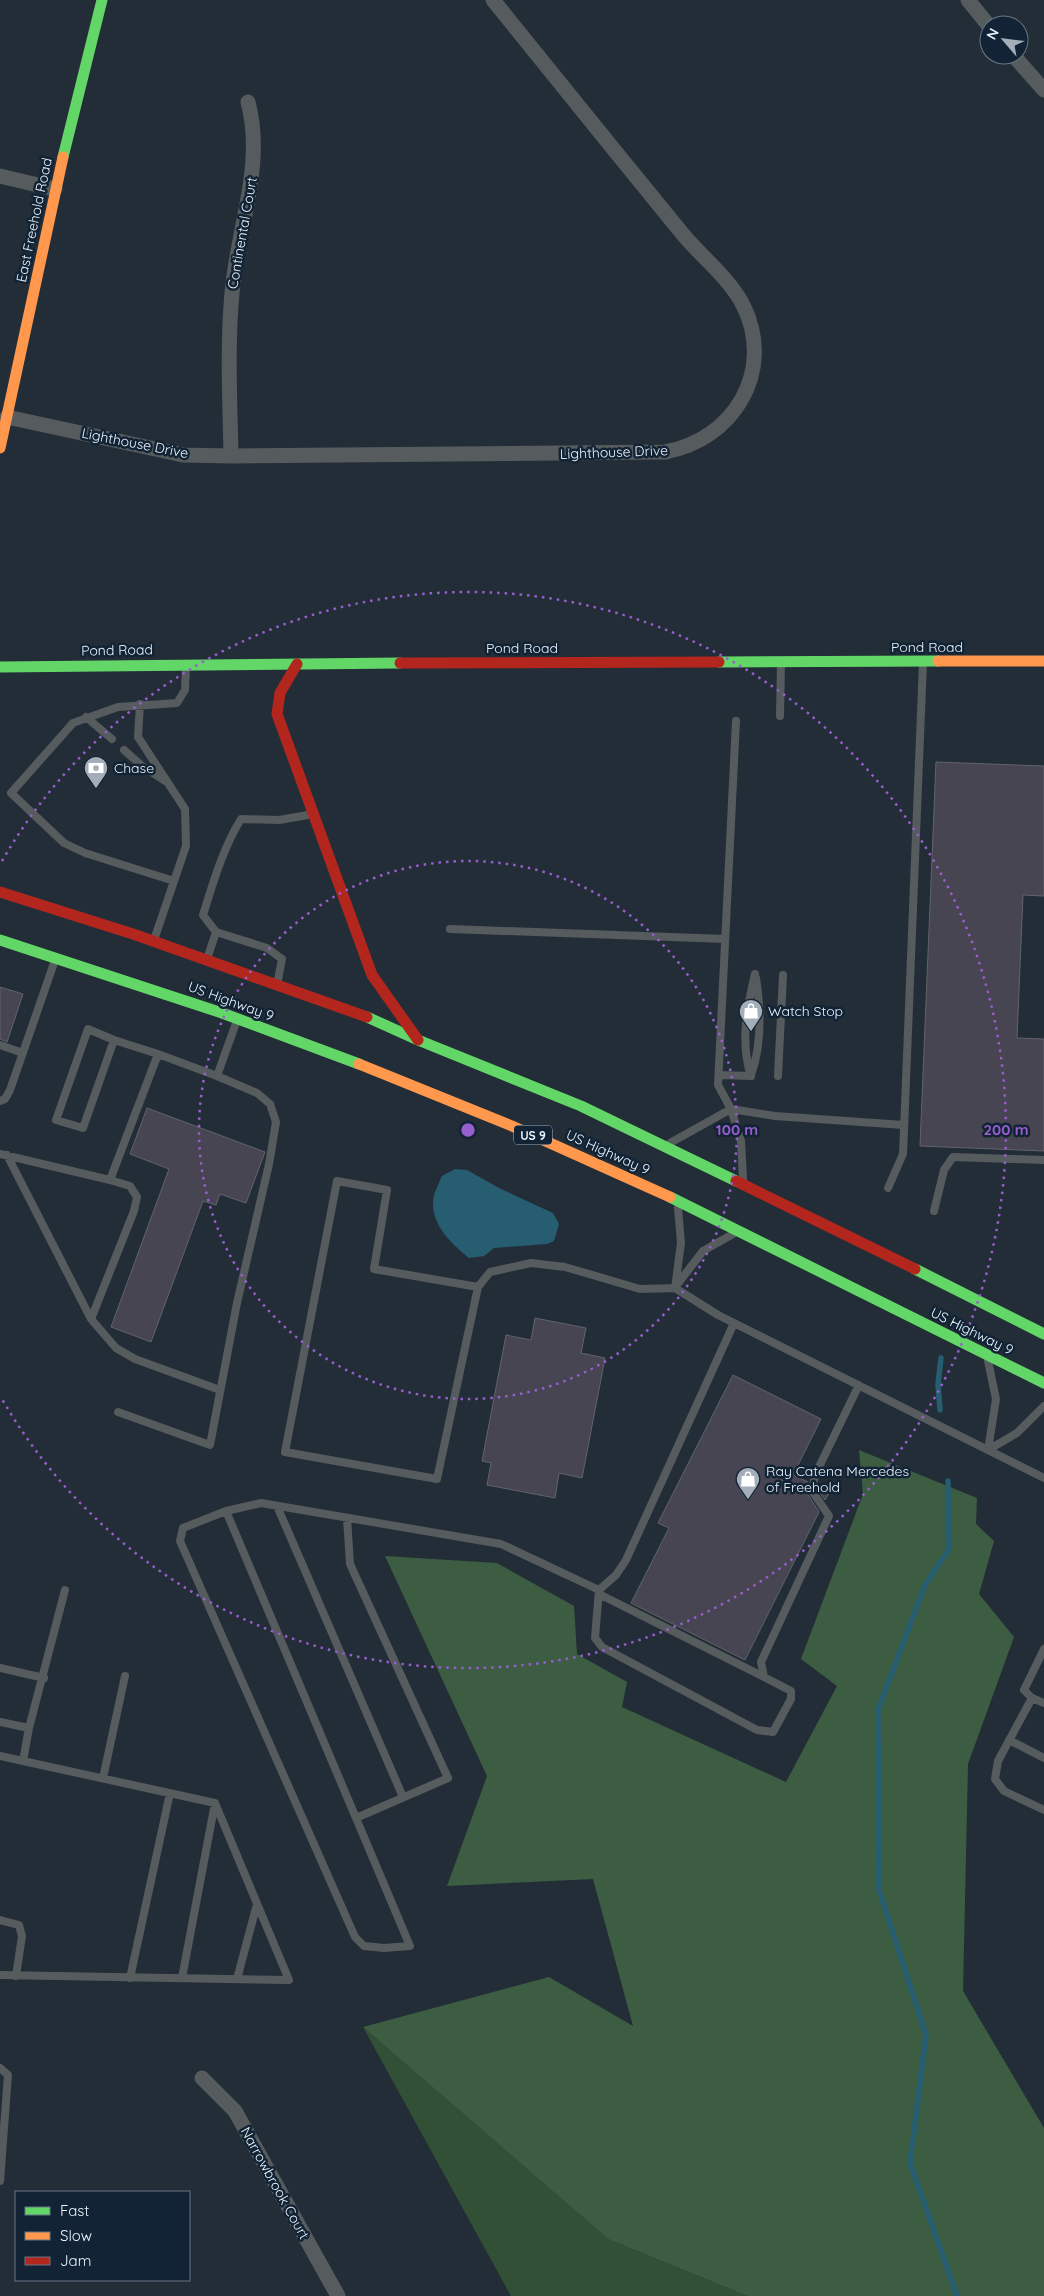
<svg xmlns="http://www.w3.org/2000/svg" width="1044" height="2296" font-family="Quicksand,sans-serif">
  <style>
    .green { fill: #325036 }
    .forest { fill: #3c5d41 }
    .water { fill: #265d70 }
    .lines { fill: none; stroke-linecap: round; stroke-linejoin: round }
    .stream { stroke: #265d70; stroke-width: 5.5 }
    .building { fill: #464551; stroke: #62636c }
    .lane { stroke: #565b5e; stroke-width: 8 }
    .street { stroke: #565b5e; stroke-width: 15 }
    .fast { stroke: #63d668; stroke-width: 11 }
    .slow { stroke: #ff974d; stroke-width: 11 }
    .jam { stroke: #b3261e; stroke-width: 11 }
    .ring { fill: none; stroke: #975ece; stroke-width: 2.5; stroke-dasharray: 2.5 5 }
    .labels { text-anchor: middle; dominant-baseline: central; stroke-width: 5; stroke-linejoin: round; paint-order: stroke }
    .shield { fill: #112334; stroke: #a9b5c1; stroke-width: 1 }
    .shield-label { font-size: 12px; font-weight: bold; fill: #eaf3fd }
    .street-label { font-size: 14px; fill: #eaf3fd; stroke: #112334 }
    .poi-label { font-size: 14px; fill: #eaf3fd; stroke: #112334; text-anchor: start }
    .centre { fill: #975ece; stroke: #112334; stroke-width: 2.5 }
    .ring-label { font-size: 15px; text-anchor: middle; font-weight: bold; fill: #975ece; stroke: #112334; stroke-width: 5; stroke-linejoin: round; paint-order: stroke }
  </style>
  <rect width="100%" height="100%" fill="#232d37"/>
  <path class="green" d="M363 2027 608 2239 747 2296H511Z"/>
  <path class="forest" d="M859 1450 977 1498 976 1524 994 1541 979 1594 1014 1637 968 1764 963 1991 1044 2128V2296H747L608 2239 363 2027 549 1977 633 2026 593 1879 447 1886 487 1776 385 1556 497 1563 574 1606 577 1654 627 1682 622 1707 786 1782 837 1686 801 1659 863 1494Z"/>
  <path class="water" d="M455 1169 467 1170 499 1188 553 1213 559 1224 554 1241 547 1244 494 1248 484 1256 469 1258C452 1244 432 1226 433 1202 433 1194 439 1183 442 1176Z"/>
  <g class="lines">
    <path class="stream" d="M940 1410 938 1384 941 1358
      M948 1481 949 1549 925 1585 878 1710 879 1890 926 2035 910 2163 957 2296"/>
  </g>
  <path class="building" d="M936 762 1044 766V896L1023 895 1017 1038 1044 1039V1151L920 1146Z
    M0 987 23 994 7 1042 0 1039Z
    M147 1108 265 1152 246 1203 220 1194 216 1205 203 1201 151 1342 111 1327 169 1169 130 1154Z
    M535 1318 586 1328 581 1353 605 1358 582 1478 559 1473 555 1498 487 1485 491 1463 482 1461 506 1335 531 1340Z
    M733 1375 821 1419 793 1475 808 1482 807 1493 819 1512 745 1660 631 1603 669 1528 658 1523Z
    M818 1487 829 1493 825 1500 818 1490Z"/>
  <g class="lines">
    <path class="lane" d="M140 704 138 737 185 809 186 846 155 937
      M780 716 781 663
      M86 717 112 739
      M736 721 718 1085 731 1109 775 1116 904 1125
      M124 750 142 766 165 781
      M174 881 85 853 64 843 11 793 73 723 118 707 177 703 185 690 186 665
      M450 929 725 939
      M208 956 216 932
      M278 980 282 959 267 948 216 932 203 915C213 883 223 848 241 819L279 820 308 815
      M114 1040 83 1128 56 1120 88 1029 114 1040 158 1054
      M0 1045 23 1053
      M719 1075 751 1076
      M751 1075C762 1045 761 1010 756 978
      M217 1076 158 1054 110 1180 130 1186 137 1197 134 1211 91 1319 116 1348 135 1359 220 1390
      M751 1076C740 1043 747 1007 755 974
      M778 1076 783 975
      M0 1101 5 1099 10 1090 54 963
      M670 1143 731 1109 741 1141 743 1179
      M0 1154 110 1180
      M7 1155 91 1319
      M888 1188 903 1154 923 663
      M934 1211 944 1170 953 1157 1044 1160
      M676 1286 703 1251 733 1234
      M478 1287 374 1269 387 1190 337 1181 285 1452 437 1479 478 1287 490 1272 531 1263 565 1267 640 1289 675 1288 718 1315 1044 1478
      M675 1288 681 1243 678 1208
      M988 1361 996 1399 988 1450 1017 1433 1044 1406
      M118 1412 210 1445 237 1303 269 1164 276 1122 270 1104 257 1093 217 1076 236 1023
      M277 1506 403 1797
      M226 1511 356 1818
      M347 1518 350 1564 448 1778 356 1818 410 1946 384 1948 364 1946 355 1937 180 1541 183 1528 226 1511 261 1503 501 1544 599 1590 595 1638 602 1647 757 1730 773 1732 791 1699V1691L764 1677 761 1662 829 1516 812 1491 815 1475 859 1385
      M599 1590 616 1575 626 1560 734 1323
      M599 1594 764 1677
      M1044 1649 1024 1690 1032 1698 998 1761 995 1779 1004 1791 1044 1810
      M0 1668 44 1678
      M1032 1698 1044 1703
      M0 1722 29 1728 23 1761 215 1803 289 1980 0 1975
      M29 1728 65 1590
      M1009 1740 1044 1758
      M0 1756 23 1761
      M103 1778 125 1676
      M0 1920 19 1925 22 1936 16 1976
      M130 1978 170 1793
      M182 1978 215 1803
      M237 1979 257 1904
      M0 2068 8 2075 0 2181"/>
    <path class="street" d="M968 0 989 26
      M1013 55 1044 90
      M0 176 55 189
      M7 417 183 455 231 456 665 452C733 440 775 372 744 307 730 278 701 257 681 232 618 155 555 77 493 0
      M231 456C230 402 227 347 232 293 237 229 265 166 248 102
      M202 2078 235 2111 338 2296"/>
    <path class="fast" d="M63 157 102 0
      M719 662 938 661
      M0 667 400 663
      M0 940 222 1013 359 1064
      M367 1017 418 1040 581 1106 736 1181
      M670 1197 1044 1383
      M915 1269 1044 1334"/>
    <path class="slow" d="M0 448 63 157
      M938 661H1044
      M359 1064 512 1126 670 1197"/>
    <path class="jam" d="M400 663 719 662
      M297 664 280 693 277 714 372 975 418 1040
      M0 892 133 934 367 1017
      M736 1181 915 1269"/>
  </g>
  <g class="ring">
    <circle cx="468" cy="1130" r="269"/>
    <path d="M2 861A538 538 0 1 1 2 1399"/>
  </g>
  <defs>
    <g id="bank-pin" transform="scale(1.25)"><path d="M0 17L-7.5 6A9.5 9.5 0 1 1 7.5 6Z" fill="#a4aeb8" stroke="#112334"/><path d="M-6-4H6V4H-6ZM0-2.3a2.3 2.3 0 1 0 0 4.6a2.3 2.3 0 1 0 0-4.6Z" fill="#fff"/></g>
    <g id="shop-pin" transform="scale(1.25)"><path d="M0 17L-7.5 6A9.5 9.5 0 1 1 7.5 6Z" fill="#a4aeb8" stroke="#112334"/><path d="M-5-2.5h2.3a2.7 3.5 0 0 1 5.4 0H5L5.5 6h-11ZM-1.5-2.5h3a1.5 2.3 0 0 0-3 0Z" fill="#fff"/></g>
  </defs>
  <g fill-rule="evenodd">
    <use href="#bank-pin" x="96" y="768"/>
    <use href="#shop-pin" x="751" y="1011"/>
    <use href="#shop-pin" x="748" y="1479"/>
  </g>
  <g class="labels">
    <rect class="shield" x="514" y="1125.5" width="38" height="19" rx="4"/>
    <g class="shield-label">
      <text x="533" y="1135">US 9</text>
    </g>
    <g class="street-label">
      <text transform="translate(34 220) rotate(-78)">East Freehold Road</text>
      <text transform="translate(242 233) rotate(-80)">Continental Court</text>
      <text transform="translate(135 443) rotate(11)">Lighthouse Drive</text>
      <text transform="translate(614 452) rotate(-2)">Lighthouse Drive</text>
      <text x="927" y="647">Pond Road</text>
      <text x="522" y="648">Pond Road</text>
      <text transform="translate(117 650) rotate(-1)">Pond Road</text>
      <text transform="translate(231 1001) rotate(20)">US Highway 9</text>
      <text transform="translate(608 1152) rotate(24)">US Highway 9</text>
      <text transform="translate(972 1331) rotate(26)">US Highway 9</text>
      <text transform="translate(275 2183) rotate(61)">Narrowbrook Court</text>
    </g>
    <g class="poi-label">
      <text x="114" y="768">Chase</text>
      <text x="768" y="1011">Watch Stop</text>
      <text x="766" y="1471">Ray Catena Mercedes<tspan x="766" dy="16">of Freehold</tspan></text>
    </g>
  </g>
  <circle cx="468" cy="1130" r="8" class="centre"/>
  <g class="ring-label">
    <text x="737" y="1135">100 m</text>
    <text x="1006" y="1135">200 m</text>
  </g>
  <rect x="15" y="2191" width="175" height="90" fill="#112334" stroke="#687684"/>
  <rect x="25" y="2207" width="25" height="8" fill="#63d668" stroke="#687684"/>
  <text x="60" y="2216" font-size="15" fill="#eaf3fd">Fast</text>
  <rect x="25" y="2232" width="25" height="8" fill="#ff974d" stroke="#687684"/>
  <text x="60" y="2241" font-size="15" fill="#eaf3fd">Slow</text>
  <rect x="25" y="2257" width="25" height="8" fill="#b3261e" stroke="#687684"/>
  <text x="60" y="2266" font-size="15" fill="#eaf3fd">Jam</text>
  <g transform="translate(1004 40) rotate(298)"><circle r="24" fill="#112334" stroke="#687684"/>
  <path d="M0-4L9 19L0 12L-9 19Z" fill="#a4aeb8"/>
  <text y="-8" font-size="14" font-weight="bold" text-anchor="middle" fill="#eaf3fd">N</text>
  </g>
</svg>
